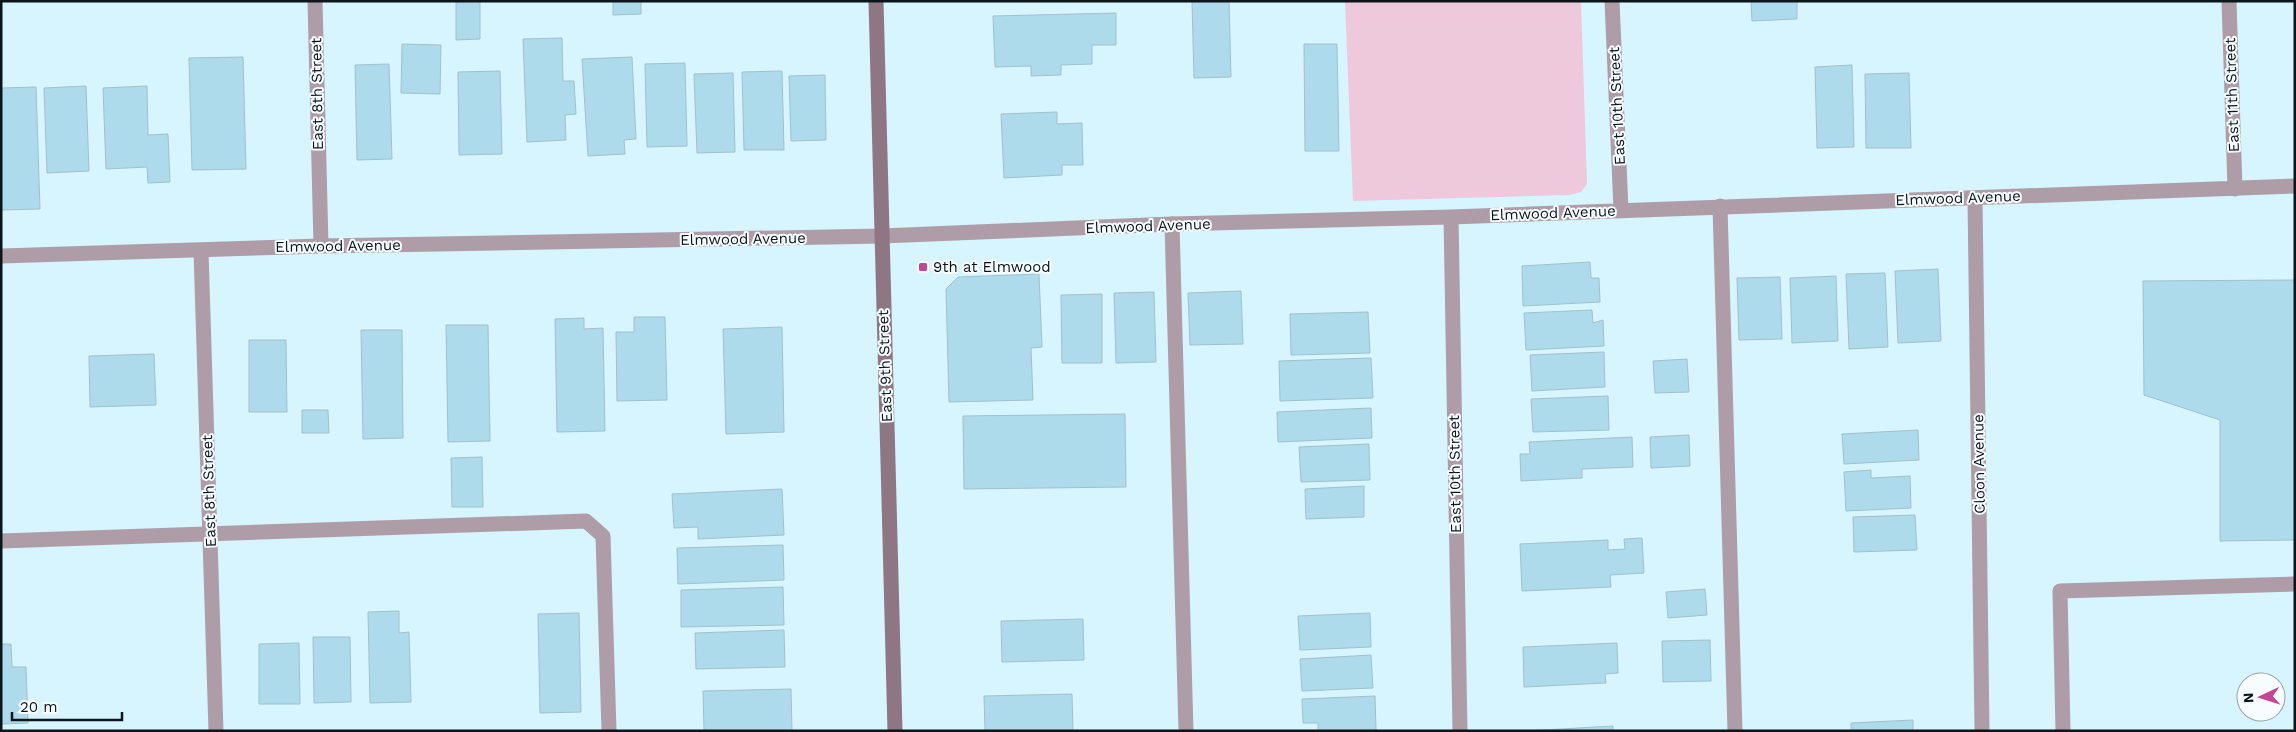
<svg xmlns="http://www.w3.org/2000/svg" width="2296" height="732" font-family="'Work Sans',sans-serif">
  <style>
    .green { fill: #eec9dc }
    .building { fill: #addbeb; stroke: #a2c0ca }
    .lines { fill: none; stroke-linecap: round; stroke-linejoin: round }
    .lane { stroke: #ae9da6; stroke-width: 15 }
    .street { stroke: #ae9da6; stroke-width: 15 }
    .secondary { stroke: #8f7683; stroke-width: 15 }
    .poi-dot { fill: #c34695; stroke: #f7fdff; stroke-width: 2 }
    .labels { text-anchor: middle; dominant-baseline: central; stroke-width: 4; stroke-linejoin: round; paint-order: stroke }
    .street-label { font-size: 15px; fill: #0b161a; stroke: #f7fdff }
    .poi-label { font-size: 15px; fill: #0b161a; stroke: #f7fdff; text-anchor: start }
  </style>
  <rect width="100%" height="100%" fill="#d6f5ff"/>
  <path class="green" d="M1345 1H1581L1587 184 1581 192 1569 195 1353 201Z"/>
  <path class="building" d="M480 1V39L456 40V2Z
    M613 1H641V14L613 15Z
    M1229 1 1231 77 1194 78 1192 2Z
    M1751 1H1797V19L1752 21Z
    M1116 13V45H1092V64L1061 65V75L1031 76V66L995 67 993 16Z
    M562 38 563 81H574L576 114 565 115 566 140 527 142 523 39Z
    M402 44 441 45 440 94 401 93Z
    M1304 44H1337L1339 151H1305Z
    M243 57 246 169 192 170 189 58Z
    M632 57 636 139 624 140 625 154 588 156 582 59Z
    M685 63 687 146 647 147 645 64Z
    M389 64 392 159 357 160 355 65Z
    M1852 65 1854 147 1817 148 1815 67Z
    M500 71 502 154 459 155 458 72Z
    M782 71 784 150H744L742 72Z
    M733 73 735 152 697 153 694 74Z
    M1909 73 1911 148H1866L1865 74Z
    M825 75 826 140 791 141 789 76Z
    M86 86 89 171 47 173 44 88Z
    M147 86 148 135 168 134 170 182 148 183 147 167 106 169 103 88Z
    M36 87 40 209 1 210V88Z
    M1057 112V124L1082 123 1083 165H1062V175L1004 178 1001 114Z
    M1590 262 1591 278H1599L1600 302 1523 306 1522 266Z
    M1938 269 1941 341 1898 343 1895 271Z
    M1885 273 1888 347 1849 349 1846 274Z
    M1039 274 1042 347 1031 348 1033 400 949 402 946 289 958 277Z
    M1836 276 1838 341 1792 343 1790 278Z
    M1780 277 1782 339 1739 340 1737 278Z
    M2295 280V540L2220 541V420L2144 395 2143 281Z
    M1241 291 1243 344 1190 345 1188 293Z
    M1154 292 1156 362 1116 363 1114 293Z
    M1102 294V363H1062L1061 295Z
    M1592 310 1593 323 1603 320 1604 346 1526 350 1524 313Z
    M1368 312 1370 353 1291 355 1290 314Z
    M634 317H665L667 400 617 401 616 332H634Z
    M584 318V329L603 328 605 431 557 432 555 319Z
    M446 325H488L490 441 448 442Z
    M782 327 784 432 726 434 723 329Z
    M361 330H402L403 438 363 439Z
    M249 340H286L287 412H249Z
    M1604 352 1605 387 1532 391 1530 355Z
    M154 354 156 405 90 407 89 356Z
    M1371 358 1373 398 1280 401 1279 361Z
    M1687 359 1689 392 1655 393 1653 361Z
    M1608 396 1609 430 1533 432 1531 399Z
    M1371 408 1372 438 1278 442 1277 412Z
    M302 410H328L329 433H302Z
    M1125 414 1126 487 964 489 963 416Z
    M1918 430 1919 460 1844 464 1842 434Z
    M1689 435 1690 466 1651 468 1650 437Z
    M1632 437 1633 467 1582 469V478L1521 481 1520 454H1530L1529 442Z
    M1369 444 1370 480 1301 482 1299 447Z
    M482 457 483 507H452L451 458Z
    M1871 470V478L1910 476 1911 508 1846 511 1844 472Z
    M1364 486V517L1306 519 1305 489Z
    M782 489 784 535 698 539V527L674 528 672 494Z
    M1915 515 1917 550 1854 552 1853 517Z
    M1642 538 1644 573 1610 575 1611 587 1522 591 1520 544 1608 540V550L1625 549 1624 539Z
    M783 545 784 580 678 584 677 548Z
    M783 587 784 625 681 627V590Z
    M1705 589 1707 615 1668 618 1666 592Z
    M399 611V633L409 632 411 702 370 703 368 612Z
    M579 613 581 712 540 713 538 614Z
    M1370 613 1371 647 1300 650 1298 616Z
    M1083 619 1084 660 1002 662 1001 621Z
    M784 630 785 667 696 669 695 633Z
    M313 637H350L351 702 314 703Z
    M1710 640 1711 681 1663 682 1662 641Z
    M299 643 300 704H259V644Z
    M1617 643 1618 673 1605 674 1606 683 1524 687 1523 647Z
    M1 644H11L12 667H26L28 723 1 724Z
    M1371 655 1373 688 1302 691 1300 659Z
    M791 689 792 731H704L703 691Z
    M1072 694 1073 731H985L984 696Z
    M1375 696 1376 730 1318 731V723H1303L1302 699Z
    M1913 720V731H1851V723Z
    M1613 726V731H1526Z"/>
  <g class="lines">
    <path class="lane" d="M1720 206 1735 731
      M1172 224 1186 731
      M1 541 586 521 603 536 609 731
      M2063 731 2060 591 2295 584"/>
    <path class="street" d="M315 1 321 246
      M1612 1 1621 210
      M2229 1 2235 189
      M1975 198 1982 731
      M1451 217 1460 731
      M201 251 216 731
      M1 256 321 246 882 236 1172 224 1451 217 2295 186"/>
    <path class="secondary" d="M876 1 895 731"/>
  </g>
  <rect class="poi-dot" x="918" y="262" width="10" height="10" rx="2.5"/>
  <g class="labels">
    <g class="street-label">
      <text transform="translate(317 94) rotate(-91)">East 8th Street</text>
      <text transform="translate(2232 95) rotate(-92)">East 11th Street</text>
      <text transform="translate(1617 106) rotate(-93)">East 10th Street</text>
      <text transform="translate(1958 198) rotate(-2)">Elmwood Avenue</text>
      <text transform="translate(1553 213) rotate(-2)">Elmwood Avenue</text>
      <text transform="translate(1148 226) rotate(-2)">Elmwood Avenue</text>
      <text transform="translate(743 239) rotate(-1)">Elmwood Avenue</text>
      <text transform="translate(338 246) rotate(-1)">Elmwood Avenue</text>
      <text transform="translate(885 366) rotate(-92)">East 9th Street</text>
      <text transform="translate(1979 464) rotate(-91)">Cloon Avenue</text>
      <text transform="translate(1455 474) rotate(-91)">East 10th Street</text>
      <text transform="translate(209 491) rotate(-92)">East 8th Street</text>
    </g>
    <g class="poi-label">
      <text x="933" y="267">9th at Elmwood</text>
    </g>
  </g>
  <rect width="2296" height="732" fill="none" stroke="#0b161a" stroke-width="5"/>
  <g transform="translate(2261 697) rotate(266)"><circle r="24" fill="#f7fdff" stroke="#99a1a3"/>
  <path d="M0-4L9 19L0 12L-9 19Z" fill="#c34695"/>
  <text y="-8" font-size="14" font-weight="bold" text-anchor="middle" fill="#0b161a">N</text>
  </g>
  <path d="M12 712v8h110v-8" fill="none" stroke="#0b161a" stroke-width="2.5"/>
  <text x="20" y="712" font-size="15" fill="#0b161a" stroke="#f7fdff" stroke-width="4" paint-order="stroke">20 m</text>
</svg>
